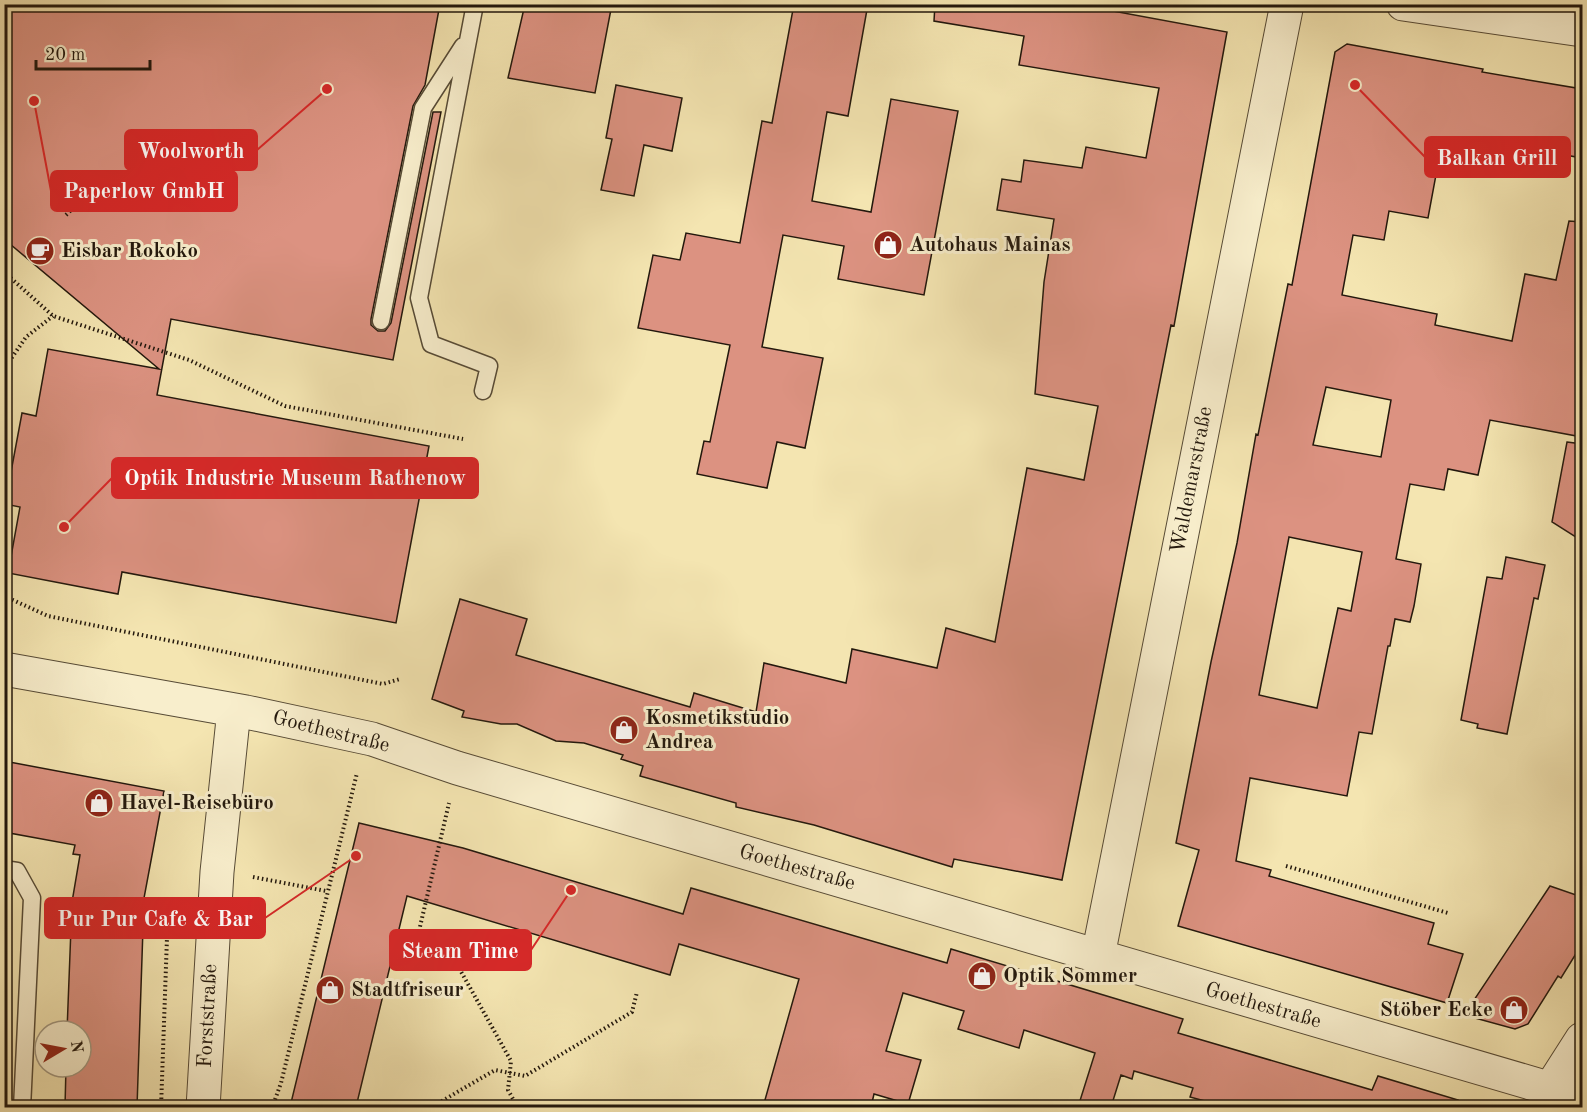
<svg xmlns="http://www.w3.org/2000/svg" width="1587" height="1112" font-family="'Old Standard TT',serif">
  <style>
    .building { fill: #dc9281; stroke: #23180d; stroke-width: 1.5; fill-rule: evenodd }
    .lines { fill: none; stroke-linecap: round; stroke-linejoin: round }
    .service-casing { stroke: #574b36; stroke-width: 19 }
    .minor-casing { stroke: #574b36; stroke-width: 35 }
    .path { stroke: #23180d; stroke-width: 4; stroke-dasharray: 1.5 3; stroke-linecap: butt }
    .service { stroke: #f8eecc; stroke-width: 16 }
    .minor { stroke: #f8eecc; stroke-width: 33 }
    .labels { text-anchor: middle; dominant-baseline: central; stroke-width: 6; stroke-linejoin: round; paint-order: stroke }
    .poi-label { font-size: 21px; font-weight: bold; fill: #23180d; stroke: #f8eecc; text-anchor: start }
    .street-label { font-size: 21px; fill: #23180d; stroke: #f8eecc }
    .leader { fill: none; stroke: #d62828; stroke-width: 2 }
    .callout-dot { fill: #d62828; stroke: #f8eecc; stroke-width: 2 }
    .callout { fill: #d62828; stroke: #d62828; stroke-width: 2 }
    .callout-label { font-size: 22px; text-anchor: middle; font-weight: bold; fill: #fff }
  </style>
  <rect width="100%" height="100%" fill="#f4e5b1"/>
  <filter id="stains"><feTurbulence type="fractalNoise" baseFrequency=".00333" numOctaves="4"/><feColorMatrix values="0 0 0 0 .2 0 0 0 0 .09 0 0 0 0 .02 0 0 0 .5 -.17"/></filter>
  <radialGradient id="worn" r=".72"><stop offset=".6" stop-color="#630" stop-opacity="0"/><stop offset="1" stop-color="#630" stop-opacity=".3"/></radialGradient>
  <path class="building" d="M4 4H440L425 85 413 106 371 319V325L378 331H385L391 323 433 112H441L393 360 171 319 157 395 429 446 396 623 122 572 118 594 8 573 20 507 5 504 22 413 36 416 48 349 159 369 4 239Z
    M525 4H612L595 93 508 78Z
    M794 4H868L848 116 827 112 812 201 871 212 891 99 958 111 924 295 838 279 844 246 783 235 762 347 823 358 805 448 777 442 767 488 697 474 704 441 710 442 730 345 638 328 653 255 680 260 686 233 740 243 762 121 772 123Z
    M935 4H1075L1227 32 1174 326 1171 325 1062 880 954 859 952 867 814 825 736 807V803L640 776 643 766 621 759 623 755 584 743 556 741 517 724H501L462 717 464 711 432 699 460 599 527 619 516 655 690 707 694 693 756 712 764 663 846 683 852 649 937 668 946 628 995 642 1027 468 1084 480 1098 406 1035 394 1044 282 1054 219 997 210 1002 179 1021 182 1024 160 1082 168 1086 147 1146 158 1159 88 1019 65 1024 36 934 21Z
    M1347 44 1483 69 1482 72 1582 89V158L1471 138 1470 141 1443 137 1428 218 1389 211 1384 240 1353 235 1342 295 1437 314 1435 325 1512 341 1525 274 1556 280 1569 221 1582 222V437L1490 420 1478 475 1448 469 1444 490 1410 484 1396 559 1421 564 1414 606 1410 622 1395 619 1390 646H1388L1372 734 1359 732 1347 796 1250 778 1236 861 1271 870 1269 876 1434 923 1428 944 1463 954 1447 1003 1178 926 1199 850 1176 843 1211 662 1237 543 1256 434 1258 435 1288 284 1292 285 1335 52ZM1326 387 1391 400 1381 457 1313 445ZM1289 537 1362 552 1351 611 1338 608 1317 708 1259 695Z
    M616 85 682 98 672 151 644 145 634 196 601 190 612 139 606 138Z
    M1567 442 1582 444V541L1552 522Z
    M1506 557 1545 565 1538 599 1534 598 1507 734 1477 728 1478 724 1461 720 1487 577 1502 579Z
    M4 761 164 791 144 898 137 1107H65L66 1067H81V1031H67L72 902 80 855 73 854 75 845 4 832Z
    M359 823 463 848 683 914 691 888 947 963 951 949 1183 1019 1178 1033 1372 1090 1378 1076 1458 1100 1456 1107H1227L1190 1097 1193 1088 1134 1071 1132 1079 1121 1075 1111 1107H1078L1095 1053 1024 1030 1019 1048 958 1029 964 1011 903 993 886 1051 921 1060 908 1104 874 1094 871 1107H763L799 979 679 944 670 975 407 896 356 1107H290Z
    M1550 886 1582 897V944L1561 978 1558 976 1528 1024 1515 1029 1464 1015Z"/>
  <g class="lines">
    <g class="service-casing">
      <path id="service" d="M475 4 419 298 431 344 489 366 483 391
        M381 321 423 108 463 46
        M4 869 17 871 32 898 22 1108"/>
    </g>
    <g class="minor-casing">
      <path id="minor" d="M1403 4 1582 30
        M4 669 246 712 372 739 457 768 1582 1098
        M1098 956 1287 4
        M1550 1089 1582 1039
        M203 1108 217 872 234 710"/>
    </g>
    <path class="path" d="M66 215 103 179 150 171
      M4 272 53 316 189 360 285 406 463 439
      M4 369 26 337 53 316
      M4 596 48 616 383 684 400 679
      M1286 866 1448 913
      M253 877 326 891
      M59 900 78 901
      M130 905 168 909 180 900
      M419 931 449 803
      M458 943 454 959 511 1061 508 1090 518 1108
      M161 1108 168 909
      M272 1108 281 1083 357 773
      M430 1108 495 1070 525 1076 632 1012 637 992"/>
    <use href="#service" class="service"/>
    <use href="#minor" class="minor"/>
  </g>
  <defs>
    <g id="shop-disc" transform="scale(1.5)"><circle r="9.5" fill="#8f2418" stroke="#f8eecc"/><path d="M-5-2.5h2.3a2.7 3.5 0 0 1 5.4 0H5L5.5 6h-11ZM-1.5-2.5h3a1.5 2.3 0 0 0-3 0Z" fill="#fff"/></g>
    <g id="cafe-disc" transform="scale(1.5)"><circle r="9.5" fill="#8f2418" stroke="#f8eecc"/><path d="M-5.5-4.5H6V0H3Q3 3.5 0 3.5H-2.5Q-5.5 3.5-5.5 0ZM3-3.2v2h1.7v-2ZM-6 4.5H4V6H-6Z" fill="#fff"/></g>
  </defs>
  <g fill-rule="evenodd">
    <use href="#shop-disc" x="888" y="245"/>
    <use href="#cafe-disc" x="40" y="251"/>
    <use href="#shop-disc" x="624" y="730"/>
    <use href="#shop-disc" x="99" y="803"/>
    <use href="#shop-disc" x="982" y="976"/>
    <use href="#shop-disc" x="330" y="990"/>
    <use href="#shop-disc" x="1514" y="1010"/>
  </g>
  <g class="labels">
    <g class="poi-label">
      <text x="909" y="245">Autohaus Mainas</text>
      <text x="61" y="251">Eisbar Rokoko</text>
      <text x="645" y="718">Kosmetikstudio<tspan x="645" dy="24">Andrea</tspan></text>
      <text x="120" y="803">Havel-Reisebüro</text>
      <text x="1003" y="976">Optik Sommer</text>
      <text x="351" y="990">Stadtfriseur</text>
      <text x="1493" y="1010" text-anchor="end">Stöber Ecke</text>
    </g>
    <g class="street-label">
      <text transform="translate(1192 480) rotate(-79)">Waldemarstraße</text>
      <text transform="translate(331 732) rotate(14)">Goethestraße</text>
      <text transform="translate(797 868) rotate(16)">Goethestraße</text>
      <text transform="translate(1263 1006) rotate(16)">Goethestraße</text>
      <text transform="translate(208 1016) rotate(-87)">Forststraße</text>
    </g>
  </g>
  <path class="leader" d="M327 89L257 150M1355 85L1425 157M34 101L51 191M64 527L112 478M356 856L265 918M571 890L531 950"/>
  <g class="callout-dot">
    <circle cx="327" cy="89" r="6"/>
    <circle cx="1355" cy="85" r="6"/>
    <circle cx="34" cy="101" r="6"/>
    <circle cx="64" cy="527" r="6"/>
    <circle cx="356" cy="856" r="6"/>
    <circle cx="571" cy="890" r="6"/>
  </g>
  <g class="callout">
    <rect x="125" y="130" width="132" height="40" rx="6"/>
    <rect x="1425" y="137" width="145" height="40" rx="6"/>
    <rect x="51" y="171" width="186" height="40" rx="6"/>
    <rect x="112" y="458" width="366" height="40" rx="6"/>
    <rect x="45" y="898" width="220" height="40" rx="6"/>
    <rect x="390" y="930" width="141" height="40" rx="6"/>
  </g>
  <g class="callout-label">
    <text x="191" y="158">Woolworth</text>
    <text x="1497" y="165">Balkan Grill</text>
    <text x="144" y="198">Paperlow GmbH</text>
    <text x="295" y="485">Optik Industrie Museum Rathenow</text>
    <text x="155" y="926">Pur Pur Cafe &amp; Bar</text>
    <text x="460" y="958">Steam Time</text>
  </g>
  <rect width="1587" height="1112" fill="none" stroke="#f4e5b1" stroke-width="24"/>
  <rect x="6" y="6" width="1575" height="1100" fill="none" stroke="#23180d" stroke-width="3"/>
  <rect x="12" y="12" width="1563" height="1088" fill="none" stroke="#23180d" stroke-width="1.5"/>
  <g transform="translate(63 1049) rotate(80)"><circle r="28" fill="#f8eecc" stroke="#a39880" stroke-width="1.5"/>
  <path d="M0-4.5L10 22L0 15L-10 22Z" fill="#8f2418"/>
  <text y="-9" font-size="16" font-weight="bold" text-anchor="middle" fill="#23180d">N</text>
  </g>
  <path d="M36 60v9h114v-9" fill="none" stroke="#23180d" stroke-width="3"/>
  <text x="45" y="60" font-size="18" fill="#23180d" stroke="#f8eecc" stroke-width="4.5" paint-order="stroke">20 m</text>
  <rect width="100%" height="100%" filter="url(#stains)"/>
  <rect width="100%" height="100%" fill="url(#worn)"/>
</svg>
